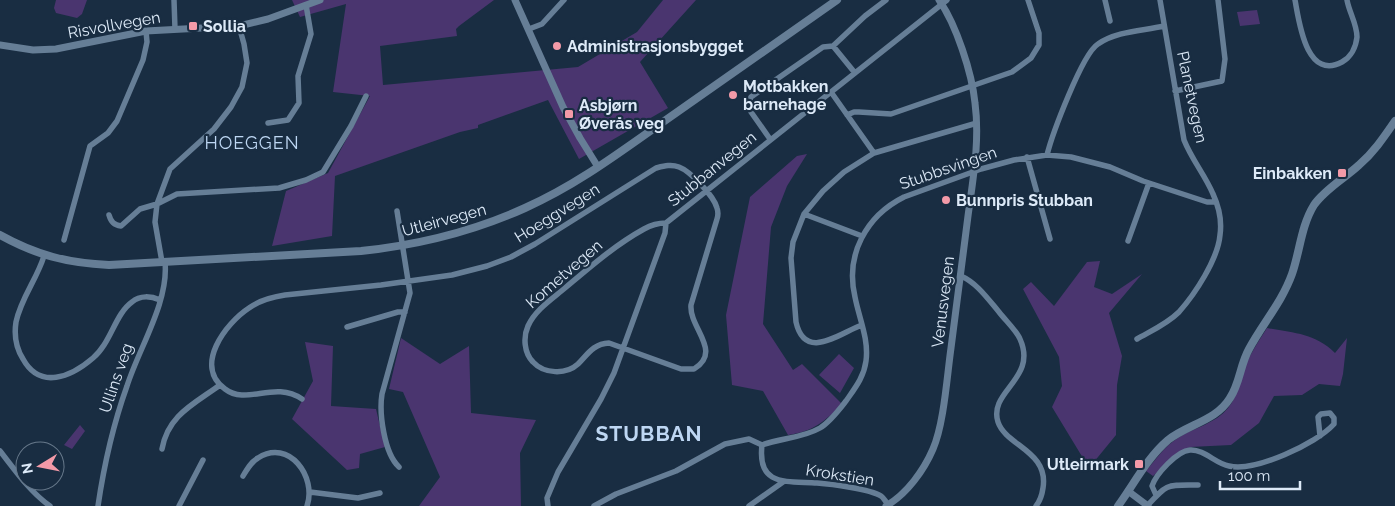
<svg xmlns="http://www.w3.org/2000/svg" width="1395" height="506" font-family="Raleway,sans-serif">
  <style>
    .green { fill: #4a356f }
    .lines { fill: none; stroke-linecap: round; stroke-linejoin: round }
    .minor { stroke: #667e96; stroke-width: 5.5 }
    .tertiary { stroke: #667e96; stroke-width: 7 }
    .secondary { stroke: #667e96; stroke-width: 8 }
    .poi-dot { fill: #f39aa8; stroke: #192d42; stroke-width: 2 }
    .labels { text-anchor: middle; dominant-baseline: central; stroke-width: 4.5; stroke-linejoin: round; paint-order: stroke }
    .street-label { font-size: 16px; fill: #ddeaf8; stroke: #192d42 }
    .poi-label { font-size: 16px; font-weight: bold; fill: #ddeaf8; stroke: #192d42; text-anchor: start }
    .neighbourhood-label { font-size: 18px; letter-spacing: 1px; fill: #bed7f3; stroke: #192d42 }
    .district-label { font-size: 21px; font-weight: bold; letter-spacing: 1px; fill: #bed7f3; stroke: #192d42 }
  </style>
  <rect width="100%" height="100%" fill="#192d42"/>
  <path class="green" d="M56 0H87L82 14 77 18 56 13 54 8Z
    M292 0H494L459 26 456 29 457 36 380 46 383 85 578 67 637 32 663 0H696L640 62 668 108 579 159 548 100 478 125V128L460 132 335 176 332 236 272 246 286 191 328 173 370 96 333 92 346 4 300 17Z
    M1257 10 1260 24 1240 26 1237 12Z
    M807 154 787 186 771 227 763 324 793 370 802 364 842 404C824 422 814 431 788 435L763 391 732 385 726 315 750 197 797 156Z
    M1100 261 1094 287 1112 294 1142 274 1109 313 1122 356 1117 385 1116 435 1089 468 1052 407 1062 386 1059 357 1023 289 1031 282 1054 306 1087 262Z
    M1267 328C1293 333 1315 333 1335 353L1347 338 1343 374 1340 386 1319 384 1302 395 1274 396 1259 423 1231 445 1190 447 1173 458 1153 476 1146 471C1156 459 1165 446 1178 438 1195 427 1215 424 1228 408 1238 396 1239 383 1244 369 1250 354 1258 342 1267 328Z
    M401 338 440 364 469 346 471 413 536 420 520 453 521 506H419L440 477 403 392 389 389Z
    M305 342 333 346 331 406 376 409 385 447 360 454 359 468 347 470 292 419 313 381Z
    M839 354 854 368 840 393 819 375Z
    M80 425 85 431 72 449 64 445Z"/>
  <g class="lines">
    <path class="minor" d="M174 0 175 29
      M1105 0 1110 21
      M1295 0C1299 21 1306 81 1342 62 1351 57 1356 47 1357 37 1357 24 1349 12 1347 0
      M529 29 542 24 564 0
      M833 46 865 16 886 0
      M1175 91 1222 81 1225 59 1218 0
      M831 92 874 153
      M847 115 854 112H859L891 114 1012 72 1031 58 1039 45V33L1028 0
      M268 123 288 120 299 103 298 76 311 34 306 5
      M770 139 751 112 749 102 751 97 823 47 833 46 855 73
      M1047 155C1052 135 1082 54 1098 44 1117 31 1142 31 1164 26
      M1027 157 1050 239
      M397 211 410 293 382 394C379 413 384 453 399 467
      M804 214 862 236
      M109 215C111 222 114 225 121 226L140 209 157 204 177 194 279 188 306 180 323 172 351 126 366 96
      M64 240 90 146 108 133 117 121 143 60 147 42 146 31
      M1128 241 1149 183
      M44 256C37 279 21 298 16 322 14 335 16 348 23 359 40 390 71 377 93 358 111 343 115 314 132 302 140 295 151 296 160 300
      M162 262 155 222 157 204 170 169 214 129 231 107 242 87 247 63 244 44 239 26
      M961 276C977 283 988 299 999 312 1006 321 1016 330 1020 339 1038 379 988 391 998 422 1006 446 1049 451 1043 488 1042 495 1040 501 1036 506
      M862 325C840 333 805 362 796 322L791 258 793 242 804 214 823 191 844 172 874 153 977 123
      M347 327 398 312H405
      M1137 339C1151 331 1167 324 1179 312 1195 294 1218 259 1220 235 1222 221 1219 207 1213 194 1205 175 1192 160 1184 140L1160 0
      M302 399C274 380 247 406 225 389 193 366 226 323 249 308 260 300 272 297 285 295L381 285 452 275 487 266 511 257 535 244 656 168C664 166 671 164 679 167 690 171 714 196 717 208 718 211 718 216 717 219L691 305C689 328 723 351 694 369H681L609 343C593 344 588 354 578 364 566 375 544 374 533 362 524 353 523 337 528 326 535 310 552 299 565 288 590 267 615 245 644 229 651 225 658 223 666 223
      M162 449C168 415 194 404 220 385
      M0 451C15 470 30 492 50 506
      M243 476C247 469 251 462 258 458 289 438 317 477 307 506
      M310 492 358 498 380 493
      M1156 495 1152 486C1156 474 1177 451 1190 450 1204 449 1216 464 1229 466 1255 472 1316 444 1334 424V418L1330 413 1321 414 1318 417 1320 436
      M888 505C886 502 884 498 881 496 870 489 830 484 817 483 787 481 757 487 762 445 781 438 803 438 820 428 830 422 839 410 846 401 855 388 864 377 866 361 869 339 859 318 855 297 845 255 866 216 904 197L981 169 1014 160 1047 155 1071 157 1110 167 1143 181 1207 202H1216
      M98 506C104 465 113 425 127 386 139 348 169 302 165 262
      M179 506 203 460
      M548 506 547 498 558 472 601 399 614 373 665 233 666 223 947 0
      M594 506 616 494 676 471 725 444 749 439 762 445
      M749 506 783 482
      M1147 506C1168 483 1166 485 1198 485"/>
    <path class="tertiary" d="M515 0 563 107 580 138 598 167
      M0 45 33 50 56 49 146 31 239 26 268 19 320 0
      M1128 491 1148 506
      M886 506C907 494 924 470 933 449 944 424 947 376 951 348 957 304 962 260 968 216 973 179 980 141 975 103 972 73 956 24 939 0"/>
    <path class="secondary" d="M0 235C36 255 67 263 109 265L361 251C418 245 472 232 525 208 575 186 619 153 663 122 721 81 779 40 837 0
      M1118 506C1134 484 1147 458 1168 440 1188 424 1216 421 1230 398 1240 383 1240 365 1249 349 1263 323 1282 302 1292 274 1300 251 1301 226 1314 205 1325 189 1345 178 1359 165 1374 152 1384 137 1395 121"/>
  </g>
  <g class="poi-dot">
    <rect x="188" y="21" width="10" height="10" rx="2.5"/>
    <circle cx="557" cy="46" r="5"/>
    <circle cx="733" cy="95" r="5"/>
    <rect x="564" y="109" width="10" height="10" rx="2.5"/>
    <rect x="1337" y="168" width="10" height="10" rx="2.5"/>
    <circle cx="946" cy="200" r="5"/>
    <rect x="1134" y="459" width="10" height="10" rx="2.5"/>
  </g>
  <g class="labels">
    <g class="street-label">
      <text transform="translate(114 25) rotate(-10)">Risvollvegen</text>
      <text transform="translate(1192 97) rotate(78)">Planetvegen</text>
      <text transform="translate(948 168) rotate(-19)">Stubbsvingen</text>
      <text transform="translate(712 169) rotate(-39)">Stubbanvegen</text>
      <text transform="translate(557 213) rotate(-32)">Hoeggvegen</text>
      <text transform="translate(444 220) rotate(-15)">Utleirvegen</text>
      <text transform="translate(564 274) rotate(-41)">Kometvegen</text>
      <text transform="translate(943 302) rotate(-83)">Venusvegen</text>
      <text transform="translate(116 378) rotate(-71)">Ullins veg</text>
      <text transform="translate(840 475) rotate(9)">Krokstien</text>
    </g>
    <g class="poi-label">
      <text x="203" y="26">Sollia</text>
      <text x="567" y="46">Administrasjonsbygget</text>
      <text x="743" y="86">Motbakken<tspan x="743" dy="18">barnehage</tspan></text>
      <text x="579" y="105">Asbjørn<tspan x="579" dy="18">Øverås veg</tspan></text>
      <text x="1332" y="173" text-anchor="end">Einbakken</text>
      <text x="956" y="200">Bunnpris Stubban</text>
      <text x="1129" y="464" text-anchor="end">Utleirmark</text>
    </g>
    <g class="neighbourhood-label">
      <text x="252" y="142">HOEGGEN</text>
    </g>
    <g class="district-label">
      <text x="649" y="433">STUBBAN</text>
    </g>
  </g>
  <g transform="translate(40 466) rotate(260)"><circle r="24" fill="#192d42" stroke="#67798b"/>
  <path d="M0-4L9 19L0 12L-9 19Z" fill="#f39aa8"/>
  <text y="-8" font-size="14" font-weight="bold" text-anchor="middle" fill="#ddeaf8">N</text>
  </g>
  <path d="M1220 481v8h80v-8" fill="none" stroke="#ddeaf8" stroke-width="2.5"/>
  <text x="1228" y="481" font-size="15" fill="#ddeaf8" stroke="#192d42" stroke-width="4" paint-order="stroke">100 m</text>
</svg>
